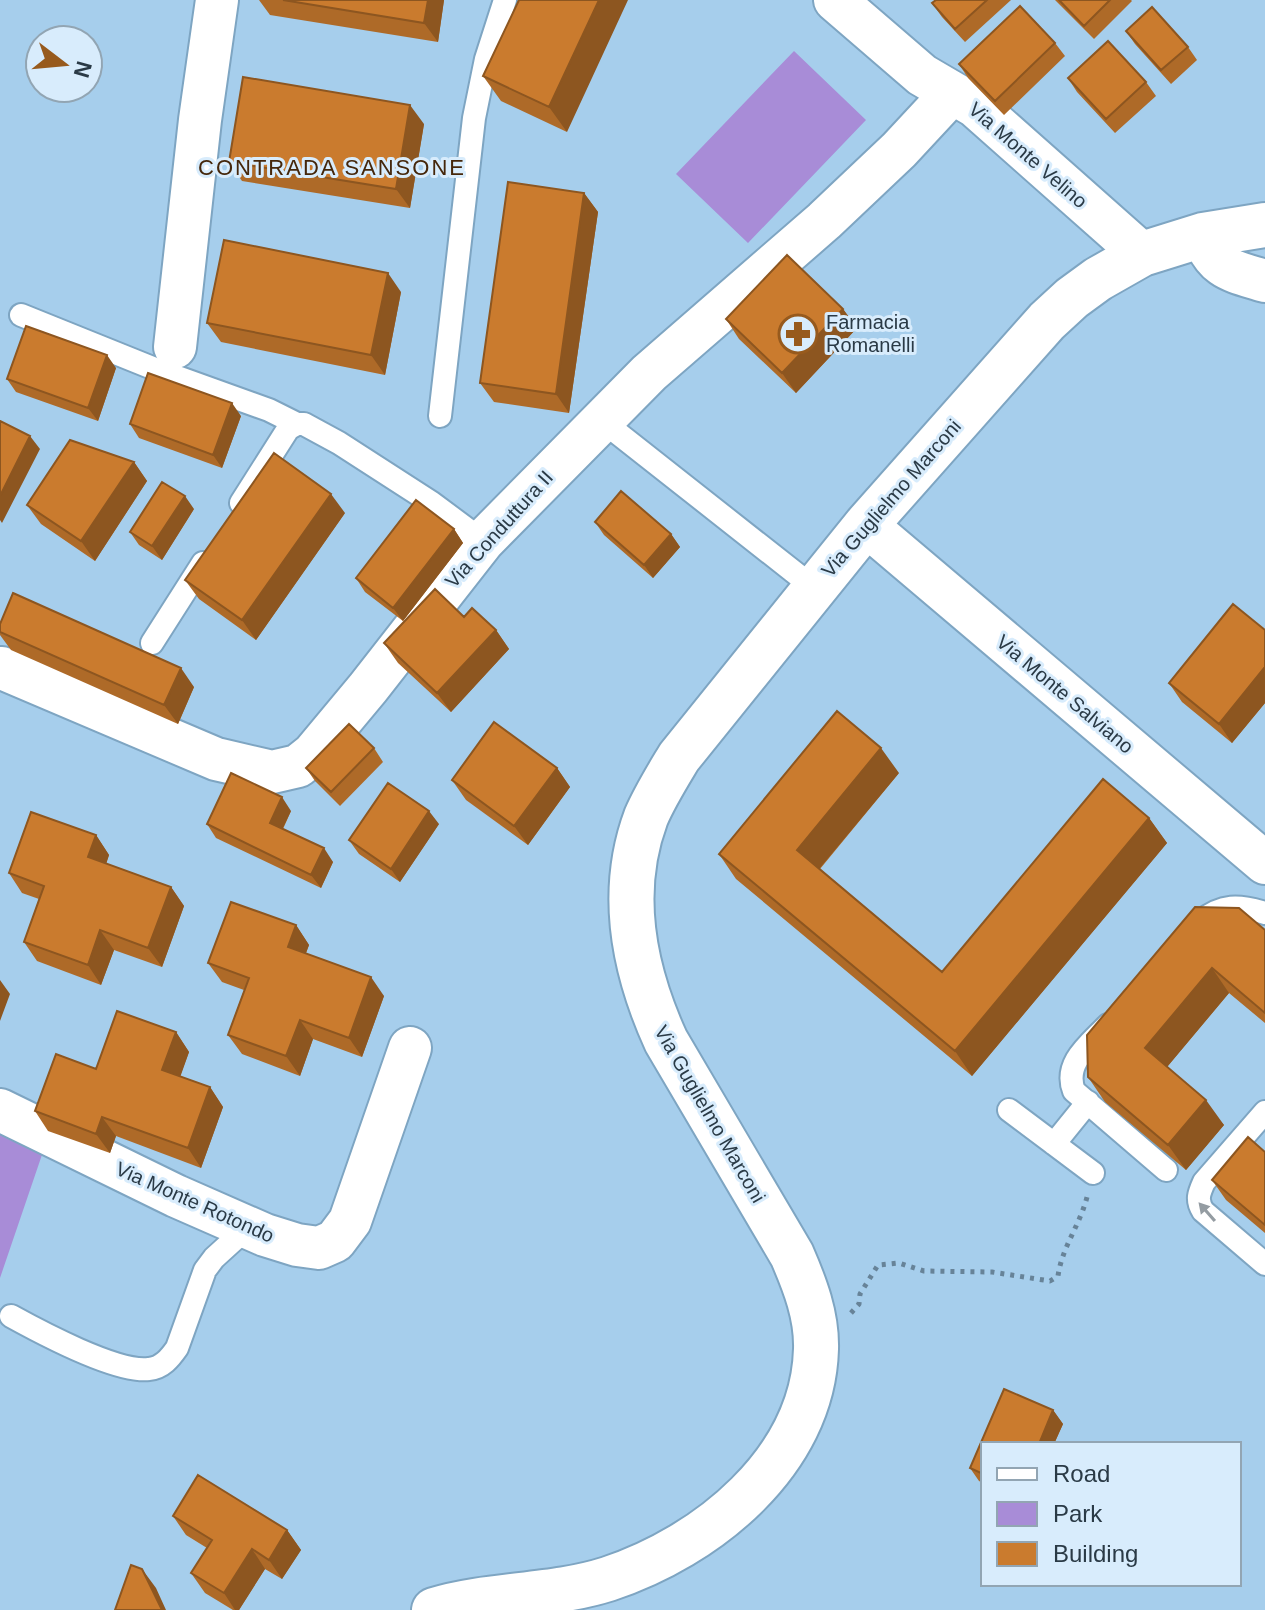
<svg xmlns="http://www.w3.org/2000/svg" width="1265" height="1610" font-family="Helvetica,sans-serif">
  <style>
    .green { fill: #a88cd7 }
    .lines { fill: none; stroke-linecap: round; stroke-linejoin: round }
    .lane-casing { stroke: #7ea5c2; stroke-width: 26 }
    .street-casing { stroke: #7ea5c2; stroke-width: 46 }
    .secondary-casing { stroke: #7ea5c2; stroke-width: 48 }
    .path { stroke: #678398; stroke-width: 5; stroke-dasharray: 4 6; stroke-linecap: butt }
    .lane { stroke: #fff; stroke-width: 22 }
    .street { stroke: #fff; stroke-width: 42 }
    .secondary { stroke: #fff; stroke-width: 44 }
    .wall { fill: #ae6a28 }
    .shaded-wall { fill: #8d5620 }
    .building { fill: #ca7b2e; stroke: #8d5620; stroke-width: 2 }
    .oneway { fill: #949ca2 }
    .labels { text-anchor: middle; dominant-baseline: central; stroke-width: 6; stroke-linejoin: round; paint-order: stroke }
    .street-label { font-size: 20px; fill: #2a3a46; stroke: #d8ecfc }
    .poi-label { font-size: 20px; fill: #2a3a46; stroke: #d8ecfc; text-anchor: start }
    .neighbourhood-label { font-size: 22px; letter-spacing: 2px; fill: #45270b; stroke: #d8ecfc }
  </style>
  <rect width="100%" height="100%" fill="#a6ceec"/>
  <path class="green" d="M794 51 866 120 748 243 676 174Z
    M0 1121 46 1143 0 1278Z"/>
  <g class="lines">
    <g class="lane-casing">
      <path id="lane" d="M21 315 155 369 269 410 297 424
        M440 416 474 118 486 59 505 0
        M601 420 813 587
        M241 503 288 429 297 424H304L339 443 432 503 483 541
        M152 643 203 563
        M1200 922C1222 904 1239 905 1265 913
        M1108 1025C1090 1044 1063 1063 1074 1091L1166 1170
        M1009 1110 1093 1173
        M1265 1112 1204 1182C1199 1193 1196 1200 1203 1211L1265 1264
        M1054 1144 1088 1102
        M11 1316C40 1332 117 1373 149 1369 162 1368 170 1358 177 1348L205 1270 214 1258 247 1228"/>
    </g>
    <g class="street-casing">
      <path id="street" d="M835 0 922 75 975 106 1142 254
        M1203 235C1214 270 1233 271 1265 281
        M175 347 200 120 217 0
        M866 525 1265 863
        M2 668 216 759 272 772 298 766 313 754 368 688 483 541 649 373 824 221 899 150 952 93
        M0 1110 176 1196 265 1235 297 1245 319 1248 335 1241 350 1221 410 1048"/>
    </g>
    <g class="secondary-casing">
      <path id="secondary" d="M434 1610C490 1593 552 1597 608 1579 706 1547 813 1462 816 1349 817 1316 805 1285 792 1255L666 1041C634 971 618 892 646 817 655 796 667 777 679 757L866 525 1047 321 1072 298 1098 279 1142 254 1203 235 1265 225"/>
    </g>
    <path class="path" d="M851 1313 859 1304 860 1294 878 1265 899 1263 924 1271 992 1272 1050 1281 1058 1276C1062 1247 1080 1225 1087 1197"/>
    <use href="#lane" class="lane"/>
    <use href="#street" class="street"/>
    <use href="#secondary" class="secondary"/>
  </g>
  <path class="wall" d="M259 0H444L438 42 270 15Z
    M519 0 567 132 501 101 483 76Z
    M936 0H1011L965 42 942 17 932 3Z
    M1055 0H1131L1132 1 1094 39Z
    M1126 31 1188 47 1197 60 1171 84 1135 44Z
    M1055 43 1065 56 1004 115 968 78 959 64Z
    M1068 78 1146 82 1156 96 1115 133 1077 92Z
    M424 124 410 208 242 181 229 162Z
    M584 193 598 212 569 413 494 402 480 383Z
    M401 292 385 375 221 342 207 323Z
    M843 309 857 328 796 393 739 339 726 319Z
    M116 368 98 421 16 392 7 379Z
    M241 416 222 468 139 438 130 424Z
    M134 462 147 481 95 561 41 524 27 505Z
    M194 509 162 560 139 545 130 532Z
    M345 513 256 640 199 599 185 580Z
    M595 522 671 534 680 547 653 578 604 535Z
    M454 529 463 543 403 621 365 592 356 578Z
    M0 624 194 687 178 724 11 650 0 635Z
    M496 630 509 649 451 712 398 663 384 643Z
    M1265 630V703L1232 743 1182 702 1169 683Z
    M374 748 383 762 340 806 315 781 306 768Z
    M557 768 570 787 528 845 466 800 452 780Z
    M899 773 820 869 942 972 1149 818 1167 843 972 1076 736 879 719 854Z
    M291 811 283 829 333 862 321 888 216 838 207 824Z
    M439 824 400 882 359 854 349 840Z
    M96 835 109 855 106 864 171 887 184 906 162 967 114 950 101 985 37 961 24 942 39 899 22 893 9 873Z
    M296 925 309 945 306 953 384 996 362 1057 313 1039 300 1076 242 1054 228 1035 244 990 222 982 208 963Z
    M1265 930V1023L1229 993 1167 1067 1224 1125 1186 1170 1105 1102 1088 1077 1087 1035Z
    M176 1032 189 1052 180 1076 210 1087 223 1107 201 1168 116 1136 110 1153 48 1131 35 1111 96 1069Z
    M1265 1152V1233L1226 1200 1212 1180Z
    M1004 1389 1053 1410 1063 1424 1054 1444H983V1483L979 1481 970 1468Z
    M173 1516 287 1530 301 1550 282 1579 265 1569 239 1610H233L205 1593 191 1573 207 1548 186 1535Z"/>
  <path class="shaded-wall" d="M428 0H444L438 42 424 23Z
    M599 0H628L567 132 549 107Z
    M410 105 424 124 410 208 396 189Z
    M584 193 598 212 569 413 556 394Z
    M388 273 401 292 385 375 371 355Z
    M843 309 857 328 796 393 782 373Z
    M107 355 116 368 98 421 88 408Z
    M232 403 241 416 222 468 213 455Z
    M30 436 40 449 2 523 0 520V496Z
    M134 462 147 481 95 561 81 541Z
    M331 494 345 513 256 640 242 620Z
    M185 496 194 509 162 560 152 546Z
    M454 529 463 543 403 621 393 608Z
    M671 534 680 547 653 578 644 565Z
    M496 630 509 649 451 712 437 693Z
    M1265 667V703L1232 743 1219 724Z
    M181 668 194 687 178 724 164 705Z
    M881 748 899 773 814 875 797 850Z
    M557 768 570 787 528 845 514 826Z
    M282 797 291 811 279 836 270 823Z
    M429 811 439 824 400 882 391 869Z
    M1149 818 1167 843 972 1076 955 1051Z
    M96 835 109 855 102 876 88 857Z
    M324 848 333 862 321 888 311 875Z
    M171 887 184 906 162 967 148 948Z
    M296 925 309 945 301 966 288 947Z
    M100 930 114 950 101 985 88 965Z
    M1212 968 1229 993 1162 1073 1145 1048Z
    M371 977 384 996 362 1057 349 1038Z
    M0 980 10 994 0 1021Z
    M300 1020 313 1039 300 1076 286 1056Z
    M176 1032 189 1052 176 1089 162 1070Z
    M210 1087 223 1107 201 1168 188 1148Z
    M1206 1100 1224 1125 1186 1170 1168 1145Z
    M102 1117 116 1136 110 1153 96 1134Z
    M1053 1410 1063 1424 1054 1444H1039Z
    M287 1530 301 1550 282 1579 269 1560Z
    M252 1549 265 1569 239 1610H235L224 1593Z
    M142 1569 156 1588 166 1610H162Z"/>
  <path class="building" d="M283 0H428L424 23Z
    M519 0H599L549 107 483 76Z
    M936 0H987L955 29 932 3Z
    M1059 0H1110L1084 26Z
    M1020 6 1055 43 995 101 959 64Z
    M1152 7 1188 47 1161 70 1126 31Z
    M1108 41 1146 82 1106 119 1068 78Z
    M243 77 410 105 396 189 229 162Z
    M508 182 584 193 556 394 480 383Z
    M224 240 388 273 371 355 207 323Z
    M787 255 843 309 782 373 726 319Z
    M26 326 107 355 88 408 7 379Z
    M148 373 232 403 213 455 130 424Z
    M0 421 30 436 0 496Z
    M70 440 134 462 81 541 27 505Z
    M274 453 331 494 242 620 185 580Z
    M162 482 185 496 152 546 130 532Z
    M621 491 671 534 644 565 595 522Z
    M416 500 454 529 393 608 356 578Z
    M435 589 464 617 472 608 496 630 437 693 384 643Z
    M13 593 181 668 164 705 0 632V624Z
    M1233 604 1265 630V667L1219 724 1169 683Z
    M837 711 881 748 797 850 942 972 1103 779 1149 818 955 1051 719 854Z
    M494 722 557 768 514 826 452 780Z
    M349 724 374 748 331 792 306 768Z
    M231 773 282 797 270 823 324 848 311 875 207 824Z
    M388 783 429 811 391 869 349 840Z
    M31 812 96 835 88 857 171 887 148 948 100 930 88 965 24 942 44 886 9 873Z
    M231 902 296 925 288 947 371 977 349 1038 300 1020 286 1056 228 1035 249 978 208 963Z
    M1195 907 1239 908 1265 930V1013L1212 968 1145 1048 1206 1100 1168 1145 1088 1077 1087 1035Z
    M117 1011 176 1032 162 1070 210 1087 188 1148 102 1117 96 1134 35 1111 56 1054 96 1069Z
    M1248 1137 1265 1152V1225L1212 1180Z
    M1004 1389 1053 1410 1039 1444H983V1474L970 1468Z
    M198 1475 287 1530 269 1560 252 1549 224 1593 191 1573 212 1540 173 1516Z
    M131 1565 142 1569 162 1610H115Z"/>
  <defs><path id="oneway-solid" d="M-6-.8H1V-3.2L6.5 0L1 3.2V.8H-6Z" transform="scale(2)"/></defs>
  <use class="oneway" href="#oneway-solid" transform="translate(1207 1212) rotate(-131)"/>
  <defs>
    <g id="pharmacy-ring" transform="scale(2)"><circle r="9.5" fill="#d8ecfc" stroke="#975a1d" stroke-width="1.5"/><path d="M-2-6h4v4h4v4h-4v4h-4v-4h-4v-4h4Z" fill="#975a1d"/></g>
  </defs>
  <g fill-rule="evenodd">
    <use href="#pharmacy-ring" x="798" y="334"/>
  </g>
  <g class="labels">
    <g class="street-label">
      <text transform="translate(1028 155) rotate(41)">Via Monte Velino</text>
      <text transform="translate(891 498) rotate(-49)">Via Guglielmo Marconi</text>
      <text transform="translate(499 529) rotate(-48)">Via Conduttura II</text>
      <text transform="translate(1065 694) rotate(40)">Via Monte Salviano</text>
      <text transform="translate(710 1114) rotate(60)">Via Guglielmo Marconi</text>
      <text transform="translate(195 1202) rotate(24)">Via Monte Rotondo</text>
    </g>
    <g class="poi-label">
      <text x="826" y="322">Farmacia<tspan x="826" dy="23">Romanelli</tspan></text>
    </g>
    <g class="neighbourhood-label">
      <text x="332" y="167">CONTRADA SANSONE</text>
    </g>
  </g>
  <rect x="981" y="1442" width="260" height="144" fill="#d8ecfc" stroke="#92a5b3" stroke-width="2"/>
  <rect x="997" y="1468" width="40" height="12" fill="#ffffff" stroke="#92a5b3" stroke-width="2"/>
  <text x="1053" y="1482" font-size="24" fill="#2a3a46">Road</text>
  <rect x="997" y="1502" width="40" height="24" fill="#a88cd7" stroke="#92a5b3" stroke-width="2"/>
  <text x="1053" y="1522" font-size="24" fill="#2a3a46">Park</text>
  <rect x="997" y="1542" width="40" height="24" fill="#ca7b2e" stroke="#92a5b3" stroke-width="2"/>
  <text x="1053" y="1562" font-size="24" fill="#2a3a46">Building</text>
  <g transform="translate(64 64) rotate(106)"><circle r="38" fill="#d8ecfc" stroke="#92a5b3" stroke-width="2"/>
  <path d="M0-6L14 30L0 20L-14 30Z" fill="#975a1d"/>
  <text y="-12" font-size="22" font-weight="bold" text-anchor="middle" fill="#2a3a46">N</text>
  </g>
</svg>
